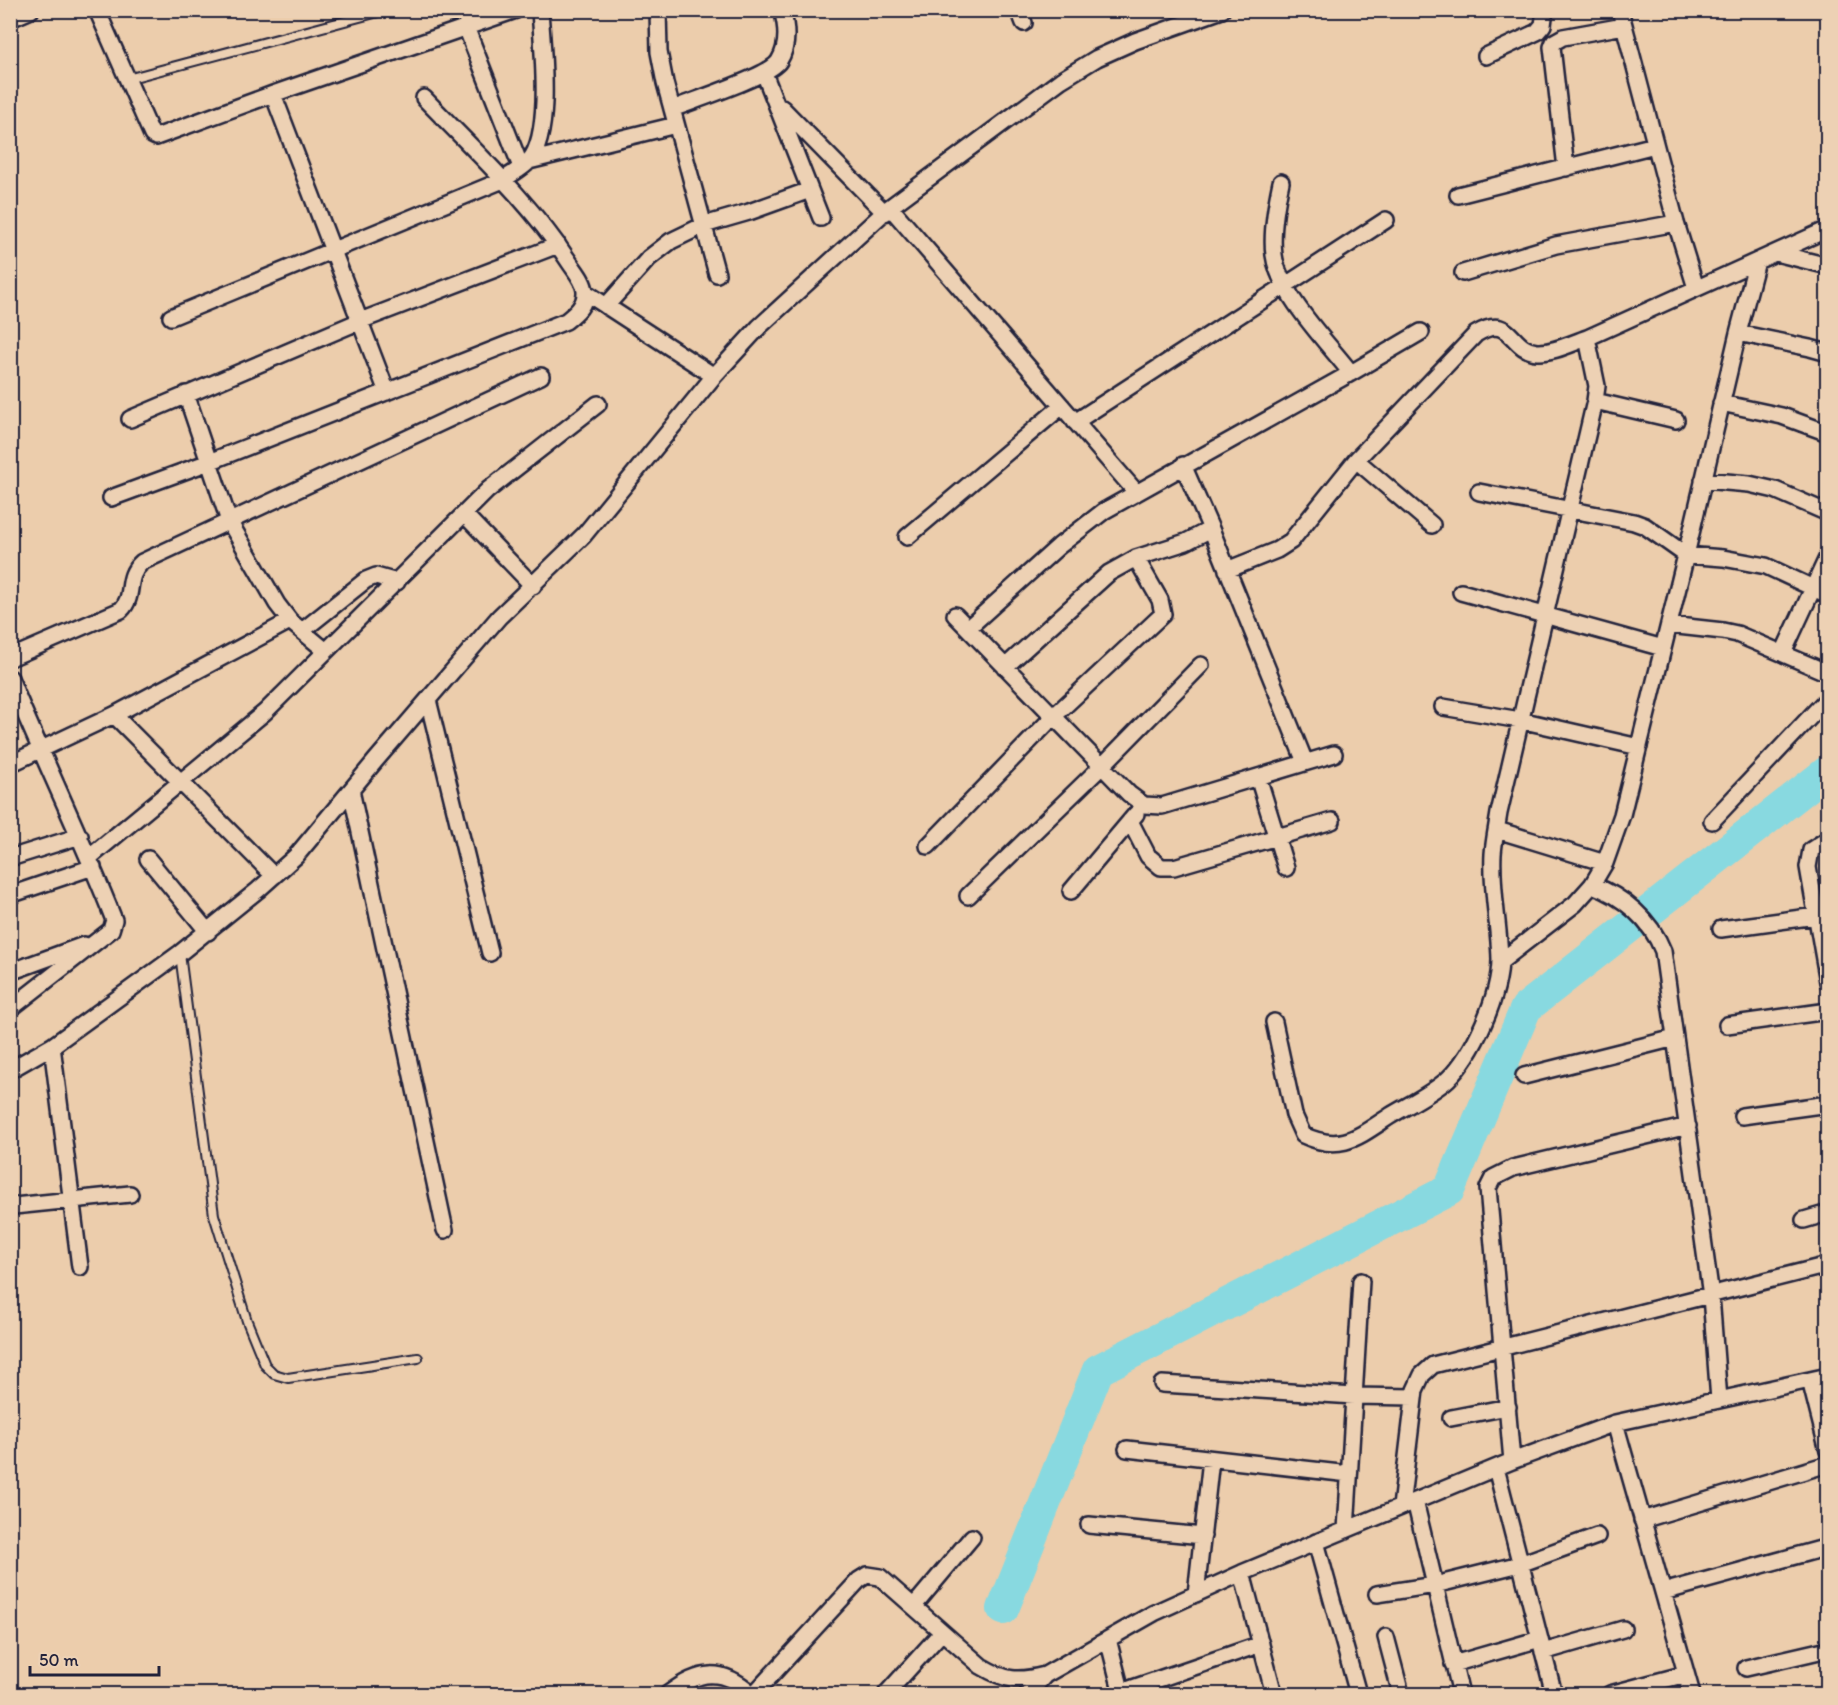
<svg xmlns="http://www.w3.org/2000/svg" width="1838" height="1705" font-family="Itim,sans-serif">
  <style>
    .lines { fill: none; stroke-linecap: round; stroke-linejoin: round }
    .river { stroke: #88d9e0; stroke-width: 32 }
    .service-casing { stroke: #22223b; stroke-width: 12 }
    .minor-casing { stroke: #22223b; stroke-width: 20 }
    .service { stroke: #edd1b4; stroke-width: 8 }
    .minor { stroke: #edd1b4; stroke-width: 15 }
  </style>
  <rect width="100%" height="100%" fill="#eccdac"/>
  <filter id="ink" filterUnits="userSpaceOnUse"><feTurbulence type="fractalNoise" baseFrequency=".0167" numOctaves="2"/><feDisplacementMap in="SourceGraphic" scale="12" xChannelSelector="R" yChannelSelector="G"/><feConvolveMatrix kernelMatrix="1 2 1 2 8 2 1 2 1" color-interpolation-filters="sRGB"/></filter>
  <g filter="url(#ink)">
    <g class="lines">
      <path class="river" d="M1003 1609 1098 1370 1449 1190 1526 1008 1828 771"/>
      <g class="service-casing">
        <path id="service" d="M459 10 466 27
          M127 79 386 10
          M180 954 214 1215 247 1321 265 1365 274 1374 288 1378 418 1358"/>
      </g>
      <g class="minor-casing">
        <path id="minor" d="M97 10 152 135 156 137 273 94 516 10
          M658 10 659 52 665 83 717 274
          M1019 10 1024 23
          M1620 10 1676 223 1696 288
          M10 19 31 10
          M466 27 521 167
          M1486 56 1537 32 1543 25 1545 10
          M764 73 821 218
          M273 94 387 392
          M782 108 885 213
          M672 109C692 101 770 76 779 61 789 45 787 27 782 10
          M529 161 676 125
          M1566 168 1552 47 1554 42 1563 37 1624 26
          M1281 182C1276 205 1271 232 1274 255 1279 294 1327 342 1351 373
          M1458 195 1655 145
          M890 207 1136 492
          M1776 253 1828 266
          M1463 273 1556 245 1676 223
          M585 292 714 376
          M606 306 649 258 671 241 704 225 749 212 810 190
          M171 317 503 180C511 174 523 168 529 161 553 133 542 46 540 10
          M1738 333 1810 348 1828 353
          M186 394 229 521 277 604 290 621 326 651
          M1595 401 1676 420
          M1721 403 1782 416 1828 433
          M130 419 360 321 558 245
          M1075 422 1386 220
          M1356 460 1432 525
          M1183 465 1211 529 1305 762
          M1703 480 1749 484 1775 490 1828 513
          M1479 492 1634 522 1645 526 1686 555 1723 558 1766 566 1828 595
          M111 498 209 462 566 321C576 313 586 305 585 291 584 281 576 272 570 263 530 202 475 151 424 98
          M464 514 533 586
          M907 537 1062 406
          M1227 570 1277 550 1291 541 1356 460 1476 334C1512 312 1509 350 1537 352 1553 353 1572 343 1587 338L1828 229
          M1461 592 1663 648
          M955 615 1129 794 1144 805 1162 806 1334 754
          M1669 625 1723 631 1737 634 1828 673
          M968 628 1059 546 1104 511 1351 373 1421 332
          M302 631 366 580 376 576 397 582
          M1783 653 1828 556
          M10 658 121 610C136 595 124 578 142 562L541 376
          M1005 667 1109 573 1136 558 1186 542 1211 529
          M10 678C43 759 82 838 114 920L111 930 10 1009
          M428 700 490 953
          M1443 707 1520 720 1639 747
          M114 715 274 876
          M10 764 114 715 290 621
          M1258 777 1286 868
          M351 790 445 1230
          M1130 821 1148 856 1161 867H1174L1332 821
          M1712 821 1828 698
          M1497 830 1605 863
          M1828 839 1811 850 1808 867 1828 982
          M928 846 1053 717 1163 614 1160 600 1136 558
          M90 857 265 712 488 490 598 404
          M10 858 80 836
          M148 859 208 932
          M1592 885C1623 896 1651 920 1663 951L1711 1296 1719 1400
          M1071 891 1136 814
          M10 895 93 867
          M968 896 1102 766 1201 665
          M1721 929 1816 916
          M1500 962 1575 904 1592 885 1605 863 1622 815 1686 555 1738 333 1757 261
          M10 972 84 945
          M1274 1022 1294 1115 1303 1135C1341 1153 1358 1137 1390 1116 1408 1105 1433 1093 1448 1079 1474 1054 1500 995 1500 959 1499 924 1491 889 1493 854 1494 840 1497 826 1499 813L1595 401 1597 386 1587 338
          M1727 1025 1828 1011
          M52 1046 80 1267
          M10 1070 52 1046 180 953 258 890 296 856 376 760 499 617 584 535 714 376 759 327 890 207 1061 80 1097 58 1135 41 1222 10
          M1524 1076 1675 1038
          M1742 1116 1828 1104
          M14 1206 130 1194
          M1804 1220 1828 1213
          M1810 1380 1828 1451
          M1162 1384 1354 1396 1414 1397
          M1451 1418 1508 1407
          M1615 1423 1692 1694
          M1127 1449 1349 1474
          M1512 1461 1488 1188 1493 1178 1513 1168 1688 1126
          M1496 1468 1554 1694
          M1415 1501 1461 1694
          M1401 1507 1415 1390 1422 1375 1433 1365 1828 1265
          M1642 1520 1828 1464
          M1089 1525 1203 1536
          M1346 1530 1361 1281
          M1316 1542 1358 1694
          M1242 1573 1274 1694
          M1663 1592 1828 1547
          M1196 1594 1211 1459
          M1377 1594 1435 1585 1520 1564 1597 1536
          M914 1606 972 1537
          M1386 1637 1401 1694
          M1108 1639 1122 1694
          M1543 1652 1623 1629
          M1453 1664 1540 1639
          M1746 1668 1828 1649
          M1121 1692 1261 1644
          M668 1694C699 1670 722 1667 752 1694
          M754 1694 859 1580 867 1575 880 1577 981 1666C1006 1681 1017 1682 1045 1675
          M886 1694 942 1632
          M1028 1694 1045 1675 1154 1613 1242 1573 1512 1461 1615 1423 1828 1376
          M1610 1694 1686 1674"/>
      </g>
      <use href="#service" class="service"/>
      <use href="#minor" class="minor"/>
    </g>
  </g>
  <rect width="1838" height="1705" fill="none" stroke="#edd1b4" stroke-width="36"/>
  <rect x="18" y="18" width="1802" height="1669" fill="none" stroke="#22223b" stroke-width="2" filter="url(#ink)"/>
  <path d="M30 1666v9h129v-9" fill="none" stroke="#22223b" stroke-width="3"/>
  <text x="39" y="1666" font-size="18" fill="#22223b" stroke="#edd1b4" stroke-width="4.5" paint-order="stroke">50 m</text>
</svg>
